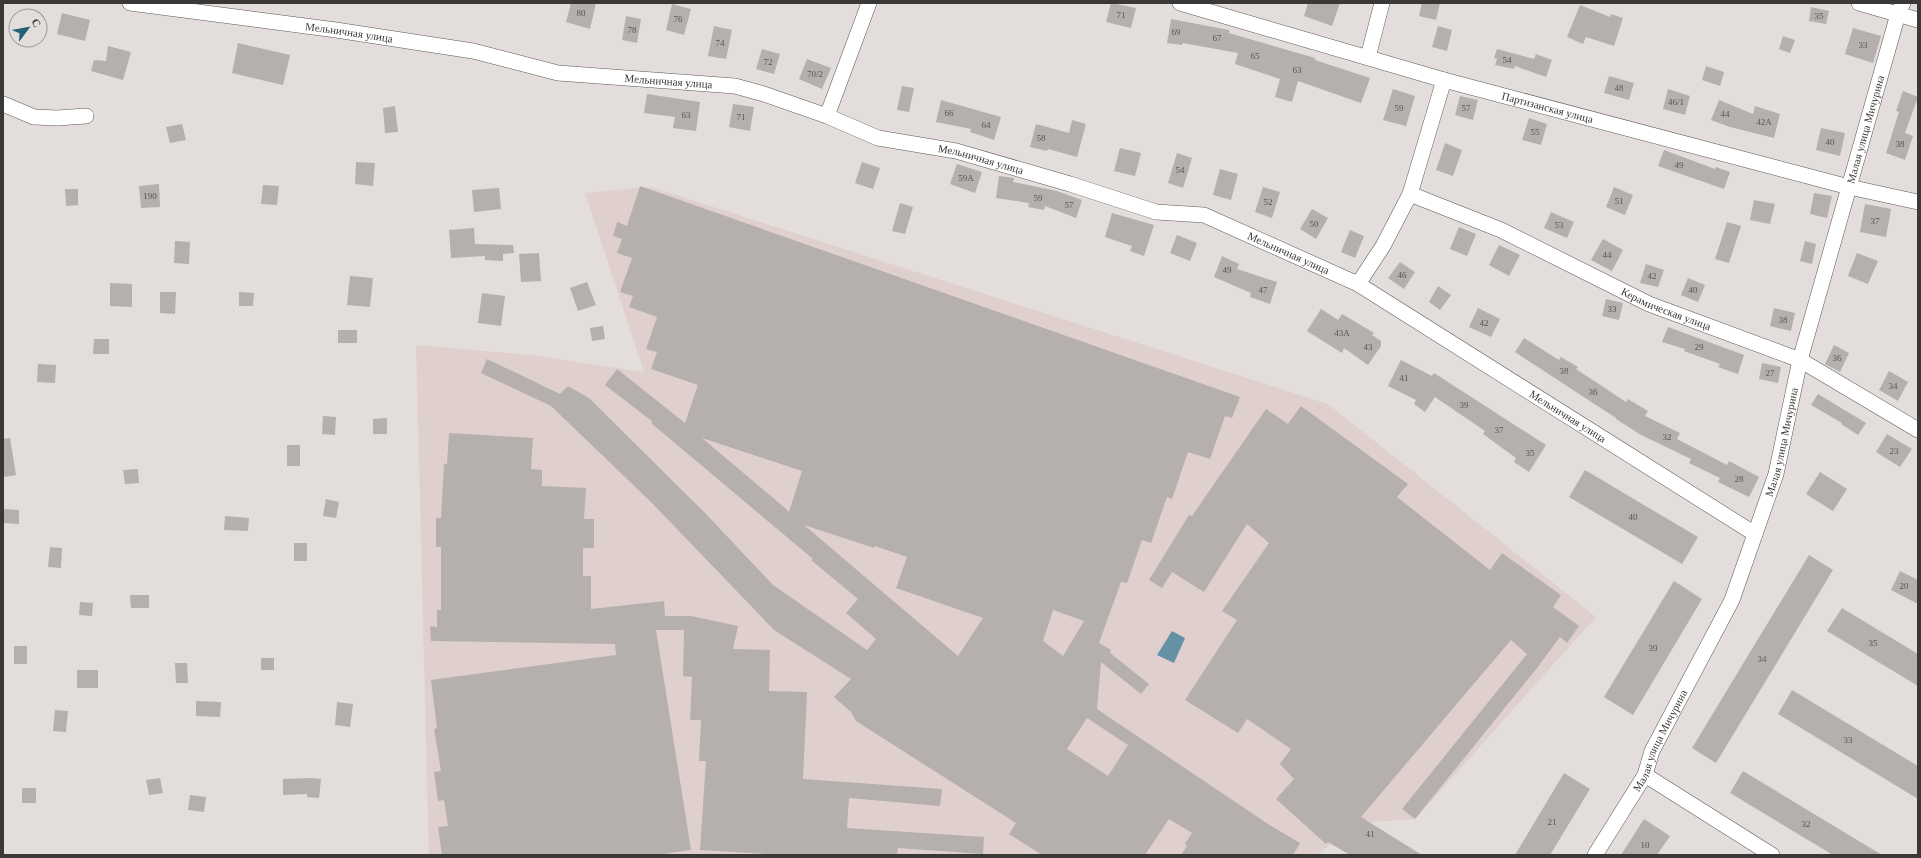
<svg xmlns="http://www.w3.org/2000/svg" width="1921" height="858" font-family="Georgia,serif">
  <style>
    .built { fill: #dfd0cd }
    .water { fill: #6591a5 }
    .building { fill: #b5afae; fill-rule: evenodd }
    .lines { fill: none; stroke-linecap: round; stroke-linejoin: round }
    .street-casing { stroke: #5d5857; stroke-width: 16 }
    .street { stroke: #fff; stroke-width: 15 }
    .labels { text-anchor: middle; dominant-baseline: central; stroke-width: 4; stroke-linejoin: round; paint-order: stroke }
    .number-label { font-size: 9px; fill: #5a5656 }
    .street-label { font-size: 11px; fill: #3b3938; stroke: #e3dddc }
  </style>
  <rect width="100%" height="100%" fill="#e3dddc"/>
  <path class="built" d="M651 187 1328 404 1596 617 1415 819 1358 823 1317 855H429L416 345 531 355 644 372 585 193Z"/>
  <path class="water" d="M1172 631 1185 638 1174 663 1157 655Z"/>
  <path class="building" d="M571 3H596L590 29 566 22Z
    M1111 3 1136 8 1131 28 1106 22Z
    M1308 3H1340L1332 26 1304 16Z
    M1422 3H1440L1436 20 1419 16Z
    M672 4 691 9 684 35 666 30Z
    M1580 5 1610 17 1611 14 1623 18 1614 46 1586 37 1583 44 1567 37Z
    M1811 7 1829 11 1826 24 1809 21Z
    M62 13 90 20 85 41 57 34Z
    M626 16 641 19 637 43 622 40Z
    M1171 19 1229 30V33L1315 58V60L1370 78 1361 103 1298 81 1292 102 1275 97 1280 79 1235 64 1238 53 1183 43 1182 45 1167 43Z
    M714 26 732 30 726 59 708 56Z
    M1438 26 1452 30 1447 51 1432 47Z
    M1853 28 1881 36 1873 63 1845 54Z
    M1783 36 1795 40 1790 53 1779 49Z
    M238 43 290 55 283 85 232 73Z
    M108 46 131 52 123 80 91 71 94 60 106 61Z
    M762 49 780 54 774 74 756 69Z
    M1497 49 1534 59 1536 54 1552 60 1546 77 1515 66 1514 69 1495 65 1497 59 1494 58Z
    M807 59 831 68 822 89 799 79Z
    M1706 66 1724 72 1720 86 1702 80Z
    M1609 76 1634 83 1629 100 1604 93Z
    M902 86 914 88 909 112 897 110Z
    M1393 89 1415 96 1406 126 1383 120Z
    M1668 89 1690 96 1685 115 1663 109Z
    M1903 91 1918 97 1905 133 1913 136 1905 160 1886 153 1899 112 1896 111Z
    M647 94 700 102 696 131 673 128 675 117 644 113Z
    M1460 96 1478 100 1473 120 1455 115Z
    M941 100 1001 117 994 140 970 132 971 129 936 122Z
    M1719 100 1753 114 1755 106 1780 114 1774 138 1730 127 1711 120Z
    M733 104 754 107 750 131 729 127Z
    M395 106 398 132 385 133 383 108Z
    M1529 118 1547 124 1541 145 1522 140Z
    M1072 120 1086 124 1077 157 1048 149 1047 151 1030 147 1036 124 1069 133Z
    M182 124 186 140 170 143 166 127Z
    M1821 128 1845 133 1840 156 1816 150Z
    M1445 143 1462 150 1453 176 1436 170Z
    M1120 148 1141 153 1135 176 1114 171Z
    M1664 150 1715 169 1716 167 1730 172 1724 189 1658 166Z
    M1177 153 1192 158 1183 188 1168 183Z
    M356 162 375 163 373 186 355 184Z
    M862 162 880 168 873 189 855 183Z
    M957 164 982 172 975 193 950 184Z
    M1220 169 1238 174 1231 200 1213 195Z
    M999 176 1014 178 1013 182 1057 191 1082 200 1076 218 1045 206 1044 210 1028 207 1029 203 996 198Z
    M159 184 160 207 141 208 139 186Z
    M263 185 279 186 277 205 261 204Z
    M640 186 1240 397 1232 418 1225 416 1210 459 1188 452 1172 499 1167 497 1151 543 1142 540 1127 583 1121 582 1099 643 1111 650 1110 653 1149 684 1141 694 1101 662 1097 709 1268 824 1300 843 1293 855H1181L1187 846 1185 844 1192 833 1169 819 1145 855H1042L1009 834 1016 823 856 721 851 712 834 697 851 679 774 630 651 502 551 406 481 373 487 359 560 394 568 386 589 398 706 514 773 585 867 650 876 639 846 613 858 599 811 560 813 559 651 423 653 422 605 385 617 369 685 423 698 385 651 369 657 352 646 349 657 317 629 307 633 296 620 292 632 258 617 253 622 239 613 236 617 222 627 226ZM702 438 802 471 789 512 785 508ZM804 525 874 548 875 546 907 557 896 588 983 618 958 656ZM1053 610 1084 621 1063 656 1043 641ZM1087 718 1128 745 1108 776 1067 749Z
    M1263 187 1280 192 1272 218 1255 212Z
    M1614 187 1633 195 1625 215 1606 207Z
    M499 188 501 209 474 212 472 190Z
    M65 189H78V205L66 206Z
    M1814 193 1832 196 1827 218 1810 214Z
    M1754 200 1775 204 1770 224 1750 220Z
    M900 203 913 207 905 234 892 231Z
    M1865 204 1891 209 1886 237 1860 232Z
    M1312 209 1328 218 1316 239 1300 229Z
    M1551 212 1574 222 1567 238 1544 228Z
    M1112 213 1154 225 1144 256 1130 251 1132 246 1105 237Z
    M1727 222 1741 226 1729 263 1715 259Z
    M1459 227 1476 234 1467 256 1450 249Z
    M474 228 475 244 513 245 514 253 503 254V261L485 260V256L451 258 449 230Z
    M1350 230 1364 236 1355 258 1341 252Z
    M1177 235 1197 243 1190 261 1170 253Z
    M1603 239 1623 250 1612 271 1591 260Z
    M175 241 190 242 189 264 174 263Z
    M1805 241 1816 244 1812 264 1800 261Z
    M1499 245 1520 255 1509 276 1489 265Z
    M539 253 541 281 521 282 519 254Z
    M1857 253 1878 261 1868 284 1848 276Z
    M1222 256 1239 264 1237 269 1277 282 1270 304 1250 297 1251 293 1214 277Z
    M1400 262 1415 272 1404 289 1388 278Z
    M1646 264 1664 270 1658 287 1640 283Z
    M350 276 373 278 370 307 347 305Z
    M1688 278 1705 285 1698 302 1681 295Z
    M587 282 596 305 578 311 570 288Z
    M110 283 132 284V307L110 306Z
    M1438 286 1451 295 1440 310 1429 302Z
    M160 292H176L175 314 160 313Z
    M239 292 254 293 253 306H239Z
    M482 293 505 296 501 326 478 323Z
    M1606 299 1623 303 1619 320 1602 316Z
    M1478 308 1500 319 1491 337 1469 327Z
    M1774 308 1795 313 1791 331 1770 326Z
    M1321 309 1338 320 1342 314 1374 333 1372 335 1381 341V346L1368 365 1344 348 1342 353 1307 331Z
    M603 326 605 339 592 341 590 328Z
    M1668 327 1744 355 1738 374 1718 367 1720 364 1684 351 1685 349 1662 342Z
    M338 330H357V343H338Z
    M1524 338 1559 360 1561 357 1578 367 1576 369 1626 402 1628 399 1648 411 1645 416 1680 433 1677 439 1727 465 1729 461 1759 477 1749 497 1718 482 1720 478 1689 463 1691 459 1641 435 1616 419V418L1515 352Z
    M94 339H109V354H93Z
    M1834 345 1849 353 1840 372 1825 364Z
    M1401 360 1432 376 1434 373 1546 445 1529 472 1514 462 1516 458 1483 434 1485 431 1435 397 1425 412 1414 404 1416 400 1388 386Z
    M1762 363 1781 367 1778 383 1759 379Z
    M38 364 56 365 55 383 37 382Z
    M1889 371 1908 382 1898 401 1879 390Z
    M1818 394 1866 423 1858 435 1841 424 1842 423 1811 405Z
    M1301 406 1408 484 1397 497 1490 570 1502 553 1561 595 1553 607 1579 626 1567 643 1560 637 1537 668 1415 819 1402 809 1527 654 1511 640 1361 817 1422 855H1350L1328 842 1326 844 1276 799 1294 779 1280 764 1291 749 1247 719 1238 733 1185 700 1237 620 1222 611 1269 543 1247 524 1204 592 1172 572 1162 588 1149 580 1189 515 1192 516 1266 409 1288 424Z
    M323 416 336 417 335 435 322 434Z
    M387 418V434H373V419Z
    M449 433 533 438 531 469 542 470V486L586 488 584 519H594V548H583V576H591V609L664 601 665 616H691L738 626 733 649 770 650 769 691 807 692 803 779 942 789 940 806 849 798 847 828 984 837 983 854 898 848 897 855H783L700 850 706 761H699L701 720H690L692 677 683 676 684 630H656L691 850 655 855H442L438 827 448 826 444 800 438 801 434 772 441 771 434 729 437 728 431 680 616 655 615 644 431 641 430 626 437 627V610H441V547H436V518H441L444 464H447Z
    M1887 434 1912 449 1900 467 1876 452Z
    M10 438 16 475 4 477 3 439Z
    M287 445H300V466H287Z
    M138 469 139 483 125 484 123 470Z
    M1585 470 1698 537 1682 564 1569 497Z
    M1820 472 1847 489 1833 511 1806 494Z
    M326 499 339 502 336 518 323 516Z
    M3 509 19 510V524L3 523Z
    M225 516 249 518 248 531 224 530Z
    M294 543H307V561H294Z
    M50 547 62 548 61 568 48 567Z
    M1809 555 1833 570 1716 763 1692 748Z
    M1900 571 1918 580V604L1891 590Z
    M1674 581 1702 599 1633 715 1604 697Z
    M130 595H149V608H131Z
    M80 602 93 603 92 616 79 615Z
    M1842 608 1918 654V686L1827 631Z
    M14 646H27V664H14Z
    M261 658H274V670H261Z
    M175 663H187L188 683H176Z
    M77 670H98V688H77Z
    M1792 690 1918 766V799L1778 714Z
    M196 701 221 702 220 717 196 716Z
    M337 702 353 704 350 727 335 725Z
    M55 710 68 711 66 732 53 731Z
    M1743 771 1882 855H1833L1730 793Z
    M1564 773 1590 789 1550 855H1515Z
    M160 778 163 793 149 795 146 780Z
    M310 778 321 779 319 798 307 797V794L283 795V779Z
    M22 788H36V803H22Z
    M190 795 206 797 204 812 188 810Z
    M1644 819 1670 836 1657 855H1621Z"/>
  <g class="lines">
    <g class="street-casing">
      <g id="street">
        <path id="s1" d="M130 3 336 30 473 51 558 73 735 86 764 94 827 116 878 138 956 151 1070 184 1156 212 1204 215 1358 284 1755 534"/>
        <path id="s2" d="M1180 3 1444 80 1849 187 1918 202"/>
        <path d="M1859 3 1918 20"/>
        <path d="M1368 57 1382 3"/>
        <path d="M3 104 34 117 57 118 86 116"/>
        <path d="M827 116 869 3"/>
        <path id="s3" d="M1410 194 1501 230 1649 304 1800 360 1918 430"/>
        <path d="M1358 284 1383 246 1410 194 1444 80"/>
        <path d="M1645 775 1772 855"/>
        <path id="s4" d="M1595 855 1645 775 1652 751 1732 600 1776 474 1800 360 1898 14 1903 3"/>
      </g>
    </g>
    <use href="#street" class="street"/>
  </g>
  <g class="labels">
    <g class="number-label">
      <text x="581" y="13">80</text>
      <text x="1121" y="15">71</text>
      <text x="1819" y="16">35</text>
      <text x="678" y="19">76</text>
      <text x="632" y="30">78</text>
      <text x="1176" y="32">69</text>
      <text x="1217" y="38">67</text>
      <text x="720" y="43">74</text>
      <text x="1863" y="45">33</text>
      <text x="1255" y="56">65</text>
      <text x="1507" y="60">54</text>
      <text x="768" y="62">72</text>
      <text x="1297" y="70">63</text>
      <text x="815" y="74">70/2</text>
      <text x="1619" y="88">48</text>
      <text x="1676" y="102">46/1</text>
      <text x="1399" y="108">59</text>
      <text x="1466" y="108">57</text>
      <text x="949" y="113">66</text>
      <text x="1725" y="114">44</text>
      <text x="686" y="115">63</text>
      <text x="741" y="117">71</text>
      <text x="1764" y="122">42А</text>
      <text x="986" y="125">64</text>
      <text x="1535" y="132">55</text>
      <text x="1041" y="138">58</text>
      <text x="1830" y="142">40</text>
      <text x="1900" y="144">38</text>
      <text x="1679" y="165">49</text>
      <text x="1180" y="170">54</text>
      <text x="966" y="178">59А</text>
      <text x="150" y="196">190</text>
      <text x="1038" y="198">59</text>
      <text x="1619" y="201">51</text>
      <text x="1268" y="202">52</text>
      <text x="1069" y="205">57</text>
      <text x="1875" y="221">37</text>
      <text x="1314" y="224">50</text>
      <text x="1559" y="225">53</text>
      <text x="1607" y="255">44</text>
      <text x="1227" y="270">49</text>
      <text x="1402" y="275">46</text>
      <text x="1652" y="276">42</text>
      <text x="1263" y="290">47</text>
      <text x="1693" y="290">40</text>
      <text x="1612" y="309">33</text>
      <text x="1783" y="320">38</text>
      <text x="1484" y="323">42</text>
      <text x="1342" y="333">43А</text>
      <text x="1368" y="347">43</text>
      <text x="1699" y="347">29</text>
      <text x="1837" y="358">36</text>
      <text x="1564" y="371">38</text>
      <text x="1770" y="373">27</text>
      <text x="1404" y="378">41</text>
      <text x="1893" y="386">34</text>
      <text x="1593" y="392">36</text>
      <text x="1464" y="405">39</text>
      <text x="1499" y="430">37</text>
      <text x="1667" y="437">32</text>
      <text x="1894" y="451">23</text>
      <text x="1530" y="453">35</text>
      <text x="1739" y="479">28</text>
      <text x="1633" y="517">40</text>
      <text x="1904" y="586">20</text>
      <text x="1873" y="643">35</text>
      <text x="1653" y="648">39</text>
      <text x="1762" y="659">34</text>
      <text x="1848" y="740">33</text>
      <text x="1552" y="822">21</text>
      <text x="1806" y="824">32</text>
      <text x="1370" y="834">41</text>
      <text x="1645" y="845">10</text>
    </g>
    <g class="street-label">
      <text stroke="none"><textPath href="#s1" startOffset="221">Мельничная улица</textPath></text>
      <text stroke="none"><textPath href="#s1" startOffset="545">Мельничная улица</textPath></text>
      <text stroke="none"><textPath href="#s2" startOffset="382">Партизанская улица</textPath></text>
      <text stroke="none"><textPath href="#s4" startOffset="780">Малая улица Мичурина</textPath></text>
      <text stroke="none"><textPath href="#s1" startOffset="869">Мельничная улица</textPath></text>
      <text stroke="none"><textPath href="#s1" startOffset="1193">Мельничная улица</textPath></text>
      <text stroke="none"><textPath href="#s3" startOffset="281">Керамическая улица</textPath></text>
      <text stroke="none"><textPath href="#s1" startOffset="1517">Мельничная улица</textPath></text>
      <text stroke="none"><textPath href="#s4" startOffset="456">Малая улица Мичурина</textPath></text>
      <text stroke="none"><textPath href="#s4" startOffset="132">Малая улица Мичурина</textPath></text>
    </g>
  </g>
  <rect width="1921" height="858" fill="none" stroke="#3b3938" stroke-width="8"/>
  <g transform="translate(28 28) rotate(58)"><circle r="19" fill="#e3dddc" stroke="#a09b9a"/>
  <path d="M0-3L7 15L0 10L-7 15Z" fill="#246078"/>
  <text y="-6" font-size="11" font-weight="bold" text-anchor="middle" fill="#3b3938">С</text>
  </g>
</svg>
